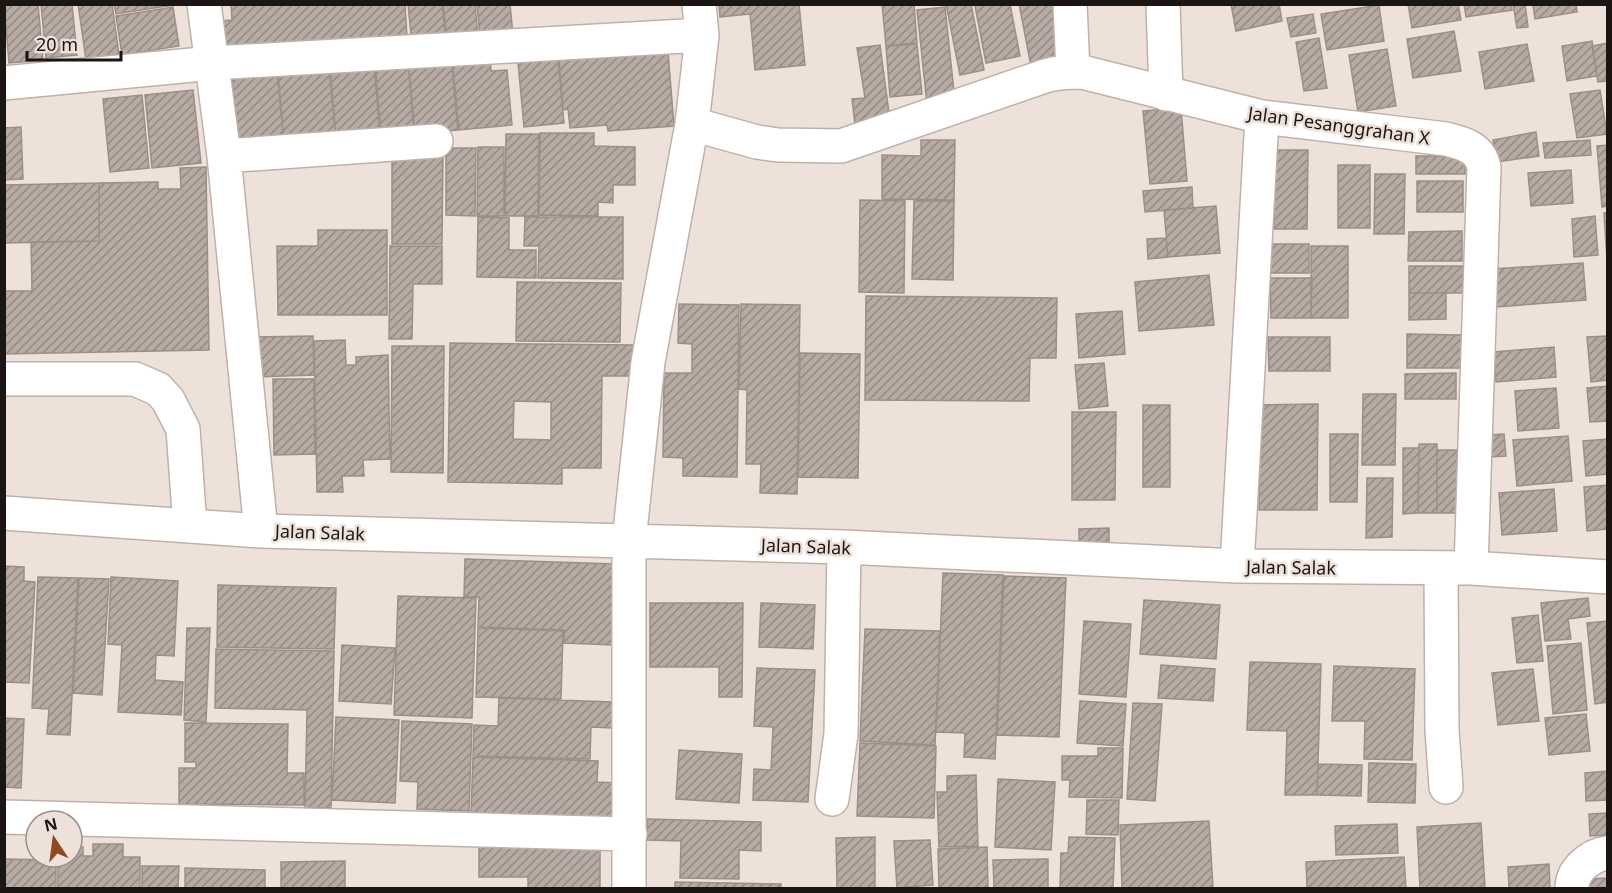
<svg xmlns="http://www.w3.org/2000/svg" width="1612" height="893" font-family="'Noto Sans',sans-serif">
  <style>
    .building { fill: url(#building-hatch); stroke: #9b8f88; stroke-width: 1.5; fill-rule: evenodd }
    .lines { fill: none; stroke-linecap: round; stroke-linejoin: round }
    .minor-casing { stroke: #beb1aa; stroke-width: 36 }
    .minor { stroke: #fff; stroke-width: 33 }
    .labels { text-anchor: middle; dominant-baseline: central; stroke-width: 5; stroke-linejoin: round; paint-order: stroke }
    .street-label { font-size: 18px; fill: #1b1614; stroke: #eee1da }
  </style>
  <defs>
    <pattern id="building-hatch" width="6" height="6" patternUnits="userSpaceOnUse" patternTransform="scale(1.5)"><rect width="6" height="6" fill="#b6aaa3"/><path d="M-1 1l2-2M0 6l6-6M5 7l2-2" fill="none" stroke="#938984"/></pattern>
  </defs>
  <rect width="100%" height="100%" fill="#eee1da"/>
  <path class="building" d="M4 4H38L43 60 9 63Z
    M41 4H72L77 55 46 58Z
    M78 4H112L120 62 87 67Z
    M114 4H173V5L116 14Z
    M231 4H405L407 38 221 54 219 21 232 20Z
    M408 4H442L446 42 412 45Z
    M443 4H475L478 38 447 41Z
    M477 4H510L513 35 480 38Z
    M719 4H799L805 65 755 70 750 14 720 17Z
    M882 4H914L917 43 886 46Z
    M946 4H971L984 70 960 75Z
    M981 4H1010L1020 56 986 63 975 6Z
    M1019 4H1056L1067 59 1031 66Z
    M1231 4H1279L1282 21 1236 31Z
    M1408 4H1458L1461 20 1412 28Z
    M1464 4H1511L1512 10 1466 17Z
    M1513 4H1525L1528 27 1517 28Z
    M1576 4 1577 12 1535 19 1533 5Z
    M1379 5 1384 41 1327 50 1321 14Z
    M173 7 179 46 122 55 116 16Z
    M945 7 955 101 927 104 917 10Z
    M1313 14 1316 33 1291 37 1287 18Z
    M1454 31 1461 71 1413 78 1407 39Z
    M1319 38 1327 88 1304 91 1296 42Z
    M667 39 674 126 608 131 607 125 570 128 568 109 563 110 558 48Z
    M1592 41 1597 76 1567 81 1562 46Z
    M1608 43V81L1598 82 1592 46Z
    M917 44 922 94 890 97 886 46Z
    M1527 44 1534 81 1485 89 1479 52Z
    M880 45 890 120 855 125 852 99 865 98 857 48Z
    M557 48 564 123 524 127 517 52Z
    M1387 49 1396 106 1358 112 1349 55Z
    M490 53 491 71 507 70 512 125 459 130 452 57Z
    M451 56 458 130 415 133 408 60Z
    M408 60 414 133 381 135 375 63Z
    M374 64 380 135 336 138 330 67Z
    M329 67 336 139 284 143 277 71Z
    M278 73 284 143 238 148 232 77Z
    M193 90 201 163 152 168 145 95Z
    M1600 90 1607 134 1577 138 1570 94Z
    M142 95 149 168 110 172 103 99Z
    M1181 108 1187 181 1150 184 1143 111Z
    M21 127 23 179 4 180V128Z
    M1536 132 1539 156 1497 162 1493 140Z
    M540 133H594V146L635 147V185H613V203L598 202V216L539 215Z
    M506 134H539L538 216H505Z
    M921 140H955L954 200 882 199V155L921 156Z
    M1590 140 1591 155 1545 158 1543 143Z
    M1608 145V206L1602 207 1597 146Z
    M392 147 443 148 442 244H392Z
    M478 147H504V216H477Z
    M446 148H476L475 216 446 215Z
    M1274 150H1308L1307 229H1274Z
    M1416 156H1465V174H1416Z
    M1338 165H1370V228H1338Z
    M206 167 209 350 4 354V291H32L31 242 99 241V183L158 182V189H181L180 168Z
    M1571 170 1573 203 1531 206 1528 173Z
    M1375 174H1405L1404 234H1374Z
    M1417 181H1463V212H1417Z
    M99 183V241L4 243V185Z
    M1192 187 1193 208 1145 212 1143 191Z
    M860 200 905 201 904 293 859 292Z
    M914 201H954L953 280 912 279Z
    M1216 206 1220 253 1168 257 1164 210Z
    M1608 212V260H1607L1604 213Z
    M1595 216 1598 255 1574 257 1572 219Z
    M478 217 509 218V250H536V278L477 277Z
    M525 217H623V279L538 278 539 246H524Z
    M318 230H387V315H278L277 246H318Z
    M1462 231V261H1408L1409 232Z
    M1166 238 1168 257 1148 259 1147 239Z
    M1266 244H1309V273H1265Z
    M390 246H442V284H413L412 339H389Z
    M1311 246H1348V318H1311Z
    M1583 263 1586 300 1496 307 1493 269Z
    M1409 266H1463V293H1409Z
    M1209 275 1214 325 1139 331 1135 282Z
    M1270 278H1312L1311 318H1271Z
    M517 282 621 283 620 342 516 341Z
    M1409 293H1446V319L1409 320Z
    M866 296 1057 298 1056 358H1030L1029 401 865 400Z
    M679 304 739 305 737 477 683 476V458L663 457 664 373H692V344L678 343Z
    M741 304 800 305 797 494 760 493 761 464H746L747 390 739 389Z
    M1122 311 1125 354 1079 358 1076 314Z
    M1407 334 1462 335V368H1407Z
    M313 336 314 375 254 377V337Z
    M1608 336V380L1591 382 1587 337Z
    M1268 337H1330V371H1269Z
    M345 340 346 365H356V357L388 355 390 459 363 460 364 476H342L343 492H317L314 341Z
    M450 343 634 345V376H602L601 468H562V484L448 482ZM514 401 551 402V440L513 439Z
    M392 346H444L443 473 391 472Z
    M1554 347 1556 377 1496 382 1494 352Z
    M800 353 860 354 858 478 798 477Z
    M1104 363 1108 406 1079 409 1075 365Z
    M1456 373V399H1405V374Z
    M273 379H314L315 454 274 455Z
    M1608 386V421L1590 422 1587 388Z
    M1556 388 1559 428 1518 431 1515 391Z
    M1363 394H1396L1395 465H1362Z
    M1318 404 1317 510H1259V405Z
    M1143 405H1170V487H1143Z
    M1072 412H1116L1115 500H1072Z
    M1330 434H1358L1357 502H1330Z
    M1504 434 1506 456 1490 457 1488 435Z
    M1568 436 1572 481 1517 486 1513 440Z
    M1608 439V474L1586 476 1583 441Z
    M1419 444H1437V513H1418Z
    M1403 448H1419L1418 513 1403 514Z
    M1437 450H1457L1458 513H1437Z
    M1367 478H1393L1392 537 1366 538Z
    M1608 485V529L1587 531 1584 487Z
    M1554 489 1557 531 1502 535 1499 493Z
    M1109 528V554H1079V529Z
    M465 559 617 564 614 645 564 643V630L478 627 479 597H464Z
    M4 566 24 567V581L35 582 29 683 4 682Z
    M943 573 1003 575 995 759 964 757 965 733 936 732Z
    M1004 576 1066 578 1059 737 997 735Z
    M38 577 78 578 70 735 47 734 49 709 32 708Z
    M111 577 178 581 174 656 156 655 155 680 183 682 181 715 118 712 122 645 108 644Z
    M79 578 109 579 102 695 73 693Z
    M218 585 336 588 334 649 217 647Z
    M398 596 476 598 472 718 394 715Z
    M1588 598 1590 616 1568 619 1571 639 1545 641 1541 603Z
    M1144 600 1220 605 1216 659 1140 654Z
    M650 603H743L742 697H719V667H650Z
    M761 603 815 605 813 649 759 647Z
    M1538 615 1543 661 1517 663 1512 618Z
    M1084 621 1131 624 1126 697 1079 694Z
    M1608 621V702L1595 704 1587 623Z
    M187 628H210L206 722 184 720Z
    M478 628 563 631 561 699 476 697Z
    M865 629 940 631 935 745 860 741Z
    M1581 643 1587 710 1553 714 1547 646Z
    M342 645 395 648 391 704 339 701Z
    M216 649 334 651 331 808H305L307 710 215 708Z
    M1250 662 1321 664 1317 795H1285L1287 731 1247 730Z
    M1161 665 1215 669 1213 701 1158 698Z
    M1334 666 1415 669 1412 760 1364 759 1365 721H1332Z
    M757 668 815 670 808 802 753 800 754 769 771 770 773 727 754 726Z
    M1533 669 1539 721 1498 725 1492 673Z
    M499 698 613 702 612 728 591 727 590 759 473 756 474 725 498 726Z
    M1080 701 1126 704 1123 746 1077 743Z
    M1133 703 1162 704 1155 801 1127 799Z
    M1586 714 1590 751 1549 755 1545 718Z
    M336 717 399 720 395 803 332 800Z
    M4 718 24 719 21 788 4 787Z
    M402 721 472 724 469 811 417 809 418 782 400 781Z
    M185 723 288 724 287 773H304V805L179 804V768H196V762H185Z
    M860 743 936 746 934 818 857 816Z
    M1098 748H1123L1122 798 1069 797 1070 780H1062V756H1098Z
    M679 750 742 754 739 803 676 799Z
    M473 757 598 761 597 782 618 783 616 818 471 814Z
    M1369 763 1416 764 1415 803 1368 802Z
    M1318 764 1362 765 1361 796 1317 795Z
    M1608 771V800L1586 801 1585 773Z
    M976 775 978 846 939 847 937 792H947V776Z
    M998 779 1055 782 1051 850 995 847Z
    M1087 800H1119L1118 835 1086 834Z
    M1608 813V835L1590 836 1589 814Z
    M647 819 761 822V851L739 850V879L680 878 681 841 647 840Z
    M1209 821 1213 888H1122L1120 825Z
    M1481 823 1485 888H1420L1417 827Z
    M1397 824 1398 853 1336 855 1335 826Z
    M875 837V888H837L836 838Z
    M1069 837 1115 838 1113 888H1060L1061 853H1068Z
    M930 840 933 885 897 888 894 841Z
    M479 841H600V888H528V877H479Z
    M93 844H123V857H140V888H58V857H72V847H83V856H93Z
    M987 847 988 888H939L938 849Z
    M1404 857 1406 888H1307L1306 862Z
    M4 859 56 860V888H4Z
    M1048 859V888H994L993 860Z
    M345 861V888H281V862Z
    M1549 864 1550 888H1509L1508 867Z
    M142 866H179L178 888H142Z
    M185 868 265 870V888H185Z
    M1608 878V888H1588V879Z
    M675 882 781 884V888H675Z"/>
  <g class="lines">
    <g class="minor-casing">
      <path id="minor" d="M204 4 224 156 261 531
        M1070 4 1073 72
        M1163 4 1166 94
        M4 83 213 63 702 35
        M692 124 757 142 778 145 841 146 1045 76C1058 72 1069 72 1082 72L1262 117 1446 139C1463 143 1481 148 1484 168L1471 568
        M224 156 436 141
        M4 379H135L158 389 168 400 183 429 190 526
        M4 513 261 531 844 547 1237 566 1471 568 1608 577
        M1237 566 1262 117
        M1441 569 1442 730 1446 787
        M832 799 841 734 844 547
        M4 817 630 834
        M629 888V541L648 362 692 124 702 35 699 4
        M1572 888C1572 870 1590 855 1608 853"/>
    </g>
    <use href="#minor" class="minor"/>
  </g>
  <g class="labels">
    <g class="street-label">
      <text transform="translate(1339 125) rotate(8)">Jalan Pesanggrahan X</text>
      <text transform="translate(320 532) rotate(2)">Jalan Salak</text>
      <text transform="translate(806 546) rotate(2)">Jalan Salak</text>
      <text transform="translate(1291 567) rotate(1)">Jalan Salak</text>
    </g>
  </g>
  <rect width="1612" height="893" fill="none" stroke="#1b1614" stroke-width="12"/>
  <g transform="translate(54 839) rotate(347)"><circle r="28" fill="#eee1da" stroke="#9a908b" stroke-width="1.5"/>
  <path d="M0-4.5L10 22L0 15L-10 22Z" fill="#8f4b1f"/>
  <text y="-9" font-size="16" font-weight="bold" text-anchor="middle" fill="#1b1614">N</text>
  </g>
  <path d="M27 51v9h94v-9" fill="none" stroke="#1b1614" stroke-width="3"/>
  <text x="36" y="51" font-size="18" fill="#1b1614" stroke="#eee1da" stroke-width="4.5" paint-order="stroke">20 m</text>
</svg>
